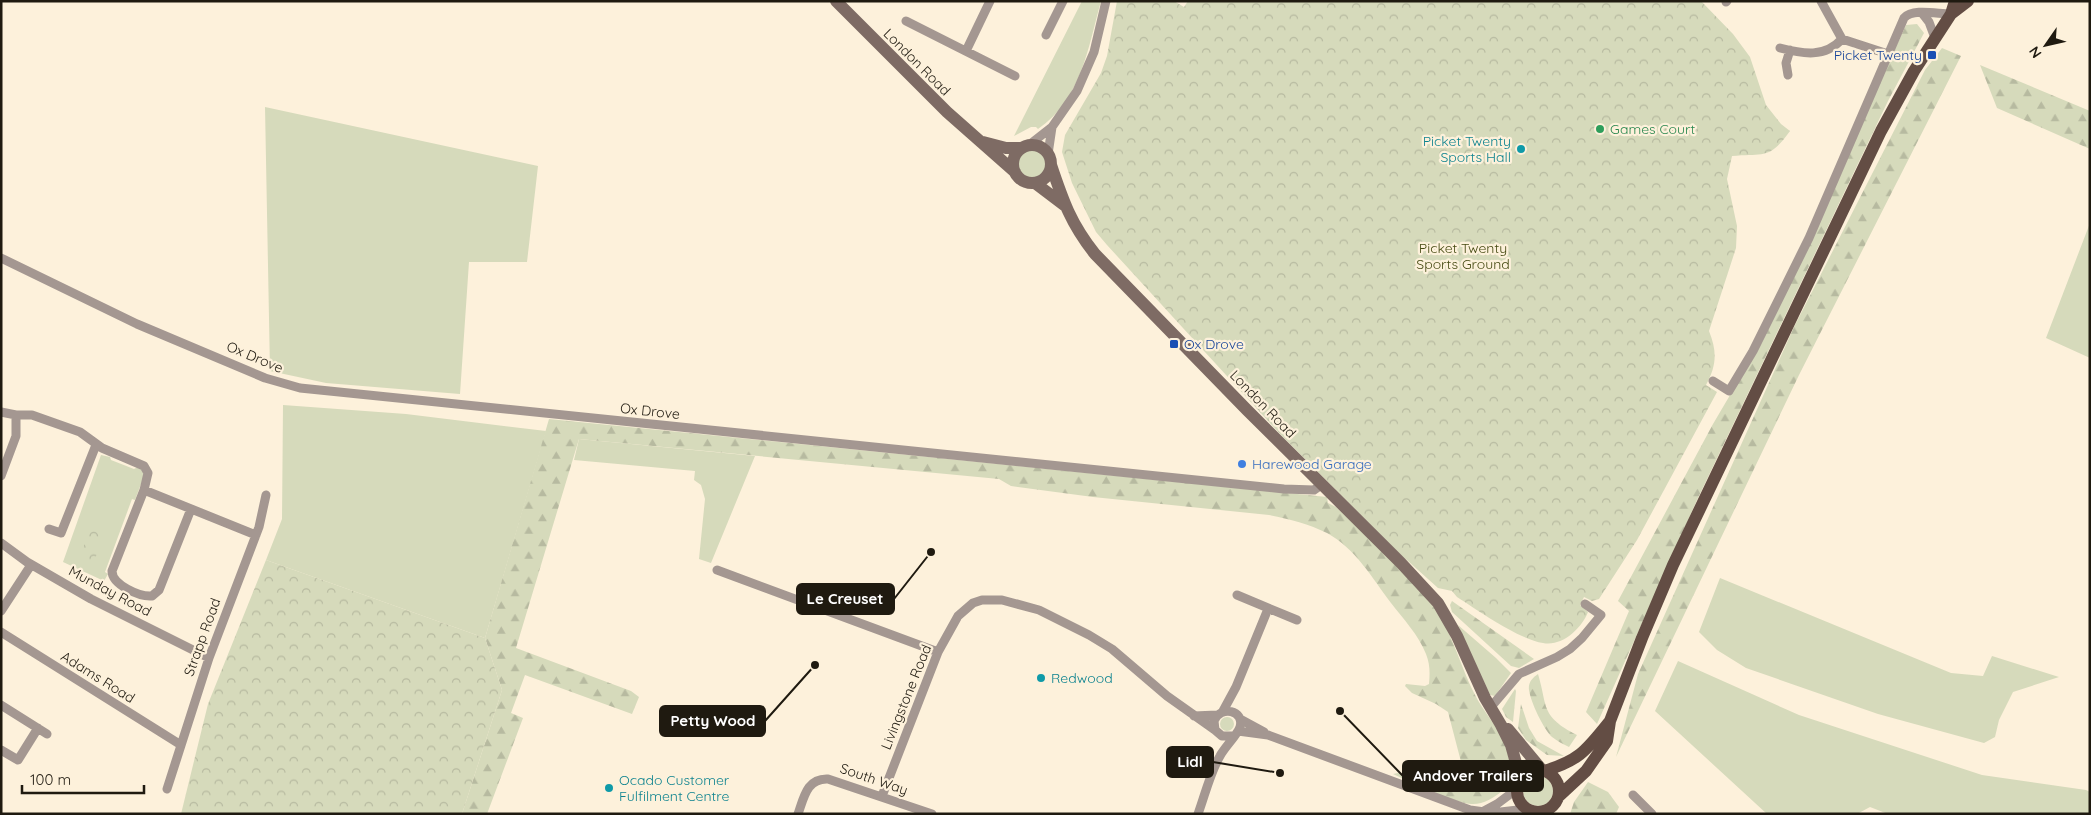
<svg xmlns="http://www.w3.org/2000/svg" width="2091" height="815" font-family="Quicksand,sans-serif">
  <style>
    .grass { fill: #d6dabb }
    .forest { fill: url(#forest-firs) }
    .park { fill: url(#park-crowns) }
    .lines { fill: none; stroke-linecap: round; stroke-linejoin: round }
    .street { stroke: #a49791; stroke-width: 9 }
    .secondary { stroke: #7e6b64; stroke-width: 12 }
    .primary { stroke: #634d44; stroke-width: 12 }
    .transit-dot { fill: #1a4fb4; stroke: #fdf1db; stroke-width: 2 }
    .leisure-dot { fill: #2e9e5b; stroke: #fdf1db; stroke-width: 2 }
    .culture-dot { fill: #0f9aa8; stroke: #fdf1db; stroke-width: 2 }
    .shop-dot { fill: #3f7fe0; stroke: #fdf1db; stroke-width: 2 }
    .labels { text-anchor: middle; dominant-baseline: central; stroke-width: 4.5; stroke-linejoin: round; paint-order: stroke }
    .transit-label { font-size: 14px; fill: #164399; stroke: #fdf1db; text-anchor: end }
    .street-label { font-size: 14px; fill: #1f1a10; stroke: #fdf1db }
    .leisure-label { font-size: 14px; fill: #27864d; stroke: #fdf1db; text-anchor: start }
    .culture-label { font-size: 14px; fill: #0d838f; stroke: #fdf1db; text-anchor: start }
    .park-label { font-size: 14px; fill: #464a12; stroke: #fdf1db }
    .shop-label { font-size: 14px; fill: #366cbe; stroke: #fdf1db; text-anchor: start }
    .leader { fill: none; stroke: #1f1a10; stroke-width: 2 }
    .callout-dot { fill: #1f1a10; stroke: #fdf1db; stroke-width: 2 }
    .callout { fill: #1f1a10; stroke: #1f1a10; stroke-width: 2 }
    .callout-label { font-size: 15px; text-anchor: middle; font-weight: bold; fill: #fff }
  </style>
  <defs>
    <pattern id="forest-firs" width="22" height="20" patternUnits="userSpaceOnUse" patternTransform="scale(1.25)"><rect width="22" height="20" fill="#d6dabb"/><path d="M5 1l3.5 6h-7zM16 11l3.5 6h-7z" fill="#b7baa0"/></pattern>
    <pattern id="park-crowns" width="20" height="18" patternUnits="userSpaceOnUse" patternTransform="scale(1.25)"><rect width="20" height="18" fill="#d6dabb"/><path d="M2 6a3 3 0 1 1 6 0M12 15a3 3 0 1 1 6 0" fill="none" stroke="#b7baa0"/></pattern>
  </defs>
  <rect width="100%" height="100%" fill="#fdf1db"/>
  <path class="grass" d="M1082 1H1101C1088 48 1081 100 1038 129L1036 127H1031L1014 136Z
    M265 107 538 166 527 262H469L460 394 326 383 270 371Z
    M1017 164a15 15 0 1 1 30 0a15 15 0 1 1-30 0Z
    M2090 223V358L2046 338Z
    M283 405 406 414 546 431 485 638 266 560 282 519Z
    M579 439 755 456 711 563 699 559 705 499 701 485 694 480 695 471 574 460Z
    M101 455 110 457 111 460 134 469 138 467 143 470 144 476 135 500 132 499 105 572 108 574 104 581 63 562Z
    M1720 578 1951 673 1983 676 1992 656 2059 677 2013 692 1999 720 1995 737 1984 743 1878 714 1746 668 1717 650 1699 632Z
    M1458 625 1496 658 1511 673 1495 696 1490 695Z
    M1678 661 1799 715 1982 775 2086 790 2090 792V814H1888L1870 807 1857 814H1767L1655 711Z
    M1220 724a7 7 0 1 1 14 0a7 7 0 1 1-14 0Z
    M1523 791a15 15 0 1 1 30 0a15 15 0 1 1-30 0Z"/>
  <path class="forest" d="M1917 24 1924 33 1888 101 1697 500 1597 724 1586 712 1629 611 1618 601 1713 424 1756 351 1906 25Z
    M1942 48 1961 56 1799 375 1616 757 1638 674 1794 327 1925 70Z
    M1980 65 2090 111V149L1997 108Z
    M549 419 1327 497 1328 503 1336 507C1367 537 1402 566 1430 601 1451 628 1459 663 1474 693 1483 712 1500 728 1506 748 1511 762 1513 780 1502 791 1494 798 1482 805 1471 804 1451 802 1412 783 1393 774L1398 773 1445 786 1458 785 1465 777 1448 712 1436 704 1412 693 1405 686 1406 684 1425 686 1429 684C1430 673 1430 664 1426 654 1418 634 1404 620 1391 603 1372 578 1356 549 1327 533 1309 524 1289 519 1269 515L1093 497 1011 486 999 479 579 439 516 648 631 691 639 697 632 714 525 675 511 713 523 718 487 814H462L502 690 485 638Z
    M1452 601 1534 659 1519 668 1511 666 1452 612 1450 605Z
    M1538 674C1548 707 1540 716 1577 735L1569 747C1563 744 1557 741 1552 737 1543 728 1531 703 1529 690 1528 683 1532 678 1538 674Z
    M1515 689 1516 691 1513 722 1506 717 1502 709Z
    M1521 704 1529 728 1537 741 1564 756 1547 755 1526 740 1518 728Z
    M1588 782 1608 792 1619 807 1616 814H1570L1574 802Z"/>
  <path class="park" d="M1117 1H1174L1184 7 1188 1H1701L1733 34 1750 57 1766 105 1781 124 1790 131C1769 160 1765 153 1732 156L1727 179 1737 226 1736 248 1709 331C1717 351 1717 365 1706 385L1717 392 1637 540 1599 599 1592 601 1584 597 1580 605 1588 612C1582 628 1562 647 1543 643 1518 639 1479 611 1457 597L1452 591 1438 588 1399 553 1281 435 1107 245 1096 232 1072 183 1062 152 1065 135 1101 73 1107 56Z
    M92 523 106 528 94 562 80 557Z
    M266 560 485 638 502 690 462 814H181L208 704Z"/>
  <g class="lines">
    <path class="street" d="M1726 2 1727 1
      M1922 13 1929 22 1935 38
      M906 21 1015 76
      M1046 35 1063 1
      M1842 39 1888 54
      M1780 48C1803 54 1825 58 1842 39L1821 1
      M966 51 990 1
      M1788 75 1786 63 1790 50
      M1029 145 1052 127 1077 91 1094 52 1106 1
      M1048 154 1052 127
      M1 258 137 324 265 378 300 388 1284 489 1314 490 1321 485
      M1713 381 1729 391 1753 351 1809 238 1904 18C1913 8 1937 14 1951 14
      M1 412 16 415H32L80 432 102 448 144 466 148 473 144 490 256 535
      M1 476 16 436V415
      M144 490 112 571C112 585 140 597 152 596L159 590 191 509
      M49 529 61 533 96 445
      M1 543 27 562 91 599 209 658
      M717 570 938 652
      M1237 595 1297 620
      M1 611 31 565
      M1 632 181 745
      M1 705 47 734
      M1490 708 1519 674 1557 657 1570 649 1582 638 1601 615 1585 604
      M1223 711 1236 687 1268 609
      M1194 716 1217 715
      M1240 719 1264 732
      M1238 731 1268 735 1470 810 1492 813 1527 809
      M1 750 18 760 38 728
      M167 789 209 658 259 527 266 495
      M1633 795 1652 814
      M882 796 938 652 958 616 973 603 982 600H1002L1039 610 1089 635 1112 649 1167 696 1215 730
      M1484 811 1497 804 1517 789
      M798 814C804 797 807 778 828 779L932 814
      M1198 814C1205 795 1210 773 1220 756 1224 748 1238 734 1240 727 1245 710 1220 705 1214 721L1215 730 1222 736H1234"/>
    <path class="secondary" d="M836 1 947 112 1015 172
      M983 142 1006 148H1022
      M1013 164a19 19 0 1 1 38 0a19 19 0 1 1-38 0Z
      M1051 165C1063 201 1071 224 1095 254L1247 410 1401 563 1438 603 1457 636 1485 698 1501 725 1511 745 1516 763 1518 782
      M1035 183 1064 205
      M1508 729 1542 770"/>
    <path class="primary" d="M1951 14 1968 1
      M1517 791a21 21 0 1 1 42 0a21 21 0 1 1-42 0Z
      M1544 771C1581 760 1587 749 1610 721
      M1558 797 1586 771 1607 741 1610 721 1642 638 1673 565 1881 131 1914 71 1951 14 1955 1"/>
  </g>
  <g class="transit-dot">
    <rect x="1927" y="50" width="10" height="10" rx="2.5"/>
    <rect x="1169" y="339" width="10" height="10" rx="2.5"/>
  </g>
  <circle class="leisure-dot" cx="1600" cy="129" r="5"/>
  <g class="culture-dot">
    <circle cx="1521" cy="149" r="5"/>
    <circle cx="1041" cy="678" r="5"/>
    <circle cx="609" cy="788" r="5"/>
  </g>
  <circle class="shop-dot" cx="1242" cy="464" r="5"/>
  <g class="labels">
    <g class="transit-label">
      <text x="1922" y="55">Picket Twenty</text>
      <text x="1184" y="344" text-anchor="start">Ox Drove</text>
    </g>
    <g class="street-label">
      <text transform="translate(917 62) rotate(45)">London Road</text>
      <text transform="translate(255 357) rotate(23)">Ox Drove</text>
      <text transform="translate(1263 404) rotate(46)">London Road</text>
      <text transform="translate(650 411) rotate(6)">Ox Drove</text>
      <text transform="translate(110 591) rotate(28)">Munday Road</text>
      <text transform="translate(202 637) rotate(-70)">Strapp Road</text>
      <text transform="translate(98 677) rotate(32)">Adams Road</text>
      <text transform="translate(906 697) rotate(-68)">Livingstone Road</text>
      <text transform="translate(874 779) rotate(19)">South Way</text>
    </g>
    <g class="leisure-label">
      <text x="1610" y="129">Games Court</text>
    </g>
    <g class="culture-label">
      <text x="1511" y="141" text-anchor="end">Picket Twenty<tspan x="1511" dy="16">Sports Hall</tspan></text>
      <text x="1051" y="678">Redwood</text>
      <text x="619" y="780">Ocado Customer<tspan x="619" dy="16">Fulfilment Centre</tspan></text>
    </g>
    <g class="park-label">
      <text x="1463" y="248">Picket Twenty<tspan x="1463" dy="16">Sports Ground</tspan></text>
    </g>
    <g class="shop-label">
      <text x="1252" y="464">Harewood Garage</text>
    </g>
  </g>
  <path class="leader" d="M931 552L894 599M815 665L765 721M1280 773L1213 762M1340 711L1403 776"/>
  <g class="callout-dot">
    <circle cx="931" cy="552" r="5"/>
    <circle cx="815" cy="665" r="5"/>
    <circle cx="1280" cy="773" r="5"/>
    <circle cx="1340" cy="711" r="5"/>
  </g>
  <g class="callout">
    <rect x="797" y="584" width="97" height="30" rx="5"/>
    <rect x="660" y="706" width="105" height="30" rx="5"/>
    <rect x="1167" y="747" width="46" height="30" rx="5"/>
    <rect x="1403" y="761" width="140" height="30" rx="5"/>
  </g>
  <g class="callout-label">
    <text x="845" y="604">Le Creuset</text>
    <text x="713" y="726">Petty Wood</text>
    <text x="1190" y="767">Lidl</text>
    <text x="1473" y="781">Andover Trailers</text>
  </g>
  <rect width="2091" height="815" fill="none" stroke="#1f1a10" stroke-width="5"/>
  <g transform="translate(2046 45) rotate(236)" stroke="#fdf1db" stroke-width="4" paint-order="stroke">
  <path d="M0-4L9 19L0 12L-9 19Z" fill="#1f1a10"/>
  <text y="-8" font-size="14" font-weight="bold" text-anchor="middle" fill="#1f1a10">N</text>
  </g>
  <path d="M22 785v8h122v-8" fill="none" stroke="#1f1a10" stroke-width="2.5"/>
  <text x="30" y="785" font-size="15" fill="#1f1a10" stroke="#fdf1db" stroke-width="4" paint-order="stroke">100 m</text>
</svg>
